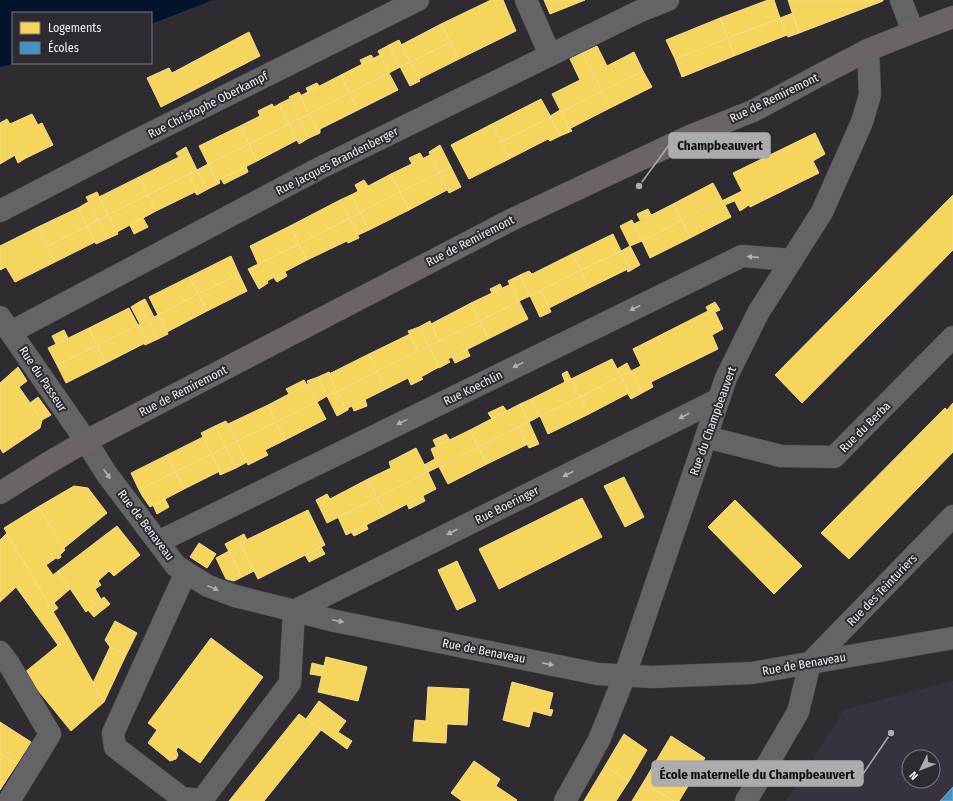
<svg xmlns="http://www.w3.org/2000/svg" width="953" height="801" font-family="'Fira Sans Condensed',sans-serif">
  <style>
    .built { fill: #37323e; fill-rule: evenodd }
    .water { fill: #04132d }
    .homes { fill: #f6d55c; stroke: #f4dd8a }
    .schools { fill: #4393c3; stroke: #77afd2 }
    .lines { fill: none; stroke-linecap: round; stroke-linejoin: round }
    .minor-casing { stroke: #4b494c; stroke-width: 23 }
    .major-casing { stroke: #4b494c; stroke-width: 23 }
    .minor { stroke: #646366; stroke-width: 22 }
    .major { stroke: #6a6367; stroke-width: 22 }
    .oneway { fill: #b2b0b4 }
    .labels { text-anchor: middle; dominant-baseline: central; stroke-width: 4; stroke-linejoin: round; paint-order: stroke }
    .street-label { font-size: 12px; fill: #f1eff4; stroke: #2d2b31 }
    .leader { fill: none; stroke: #adabaf; stroke-width: 1.5 }
    .callout-dot { fill: #adabaf; stroke: #2d2b31; stroke-width: 1.5 }
    .callout { fill: #adabaf; stroke: #adabaf; stroke-width: 1.5 }
    .callout-label { font-size: 13px; text-anchor: middle; font-weight: bold; fill: #111 }
  </style>
  <rect width="100%" height="100%" fill="#2e2c30"/>
  <path class="built" d="M953 681V801H786L845 709ZM909 757H933V781H909Z"/>
  <path class="water" d="M0 0H213L151 24V13H13V63H16L0 67Z"/>
  <path class="homes" d="M491 0H503L516 31 459 59 441 24Z
    M544 0H585L550 14Z
    M768 0H774L780 18 728 38 720 18Z
    M788 0H883V1L799 33Z
    M793 13 799 33 788 37 780 18Z
    M720 18 728 38 675 59 666 40Z
    M780 18 787 35 734 56 728 38Z
    M441 24 451 42 410 62 401 45Z
    M249 32 260 56 161 107 147 78 169 68 172 73Z
    M728 38 734 56 682 77 675 59Z
    M399 40 410 62 400 67 389 45Z
    M451 42 459 59 419 79 410 62Z
    M389 45 400 67 389 73 378 51Z
    M597 46 607 66 634 52 643 71 602 91 582 53Z
    M582 53 602 91 561 112 552 94 580 80 570 59Z
    M371 55 374 59 362 64 360 60Z
    M380 55 389 73 349 93 341 75Z
    M410 62 420 81 410 86 400 67Z
    M643 71 652 87 610 108 602 91Z
    M389 73 398 90 358 110 349 93Z
    M341 75 349 93 309 114 300 96Z
    M317 83 319 86 308 92 306 88Z
    M602 91 610 108 569 129 561 112Z
    M299 92 301 95 300 96 309 114 299 119 289 97Z
    M349 93 358 110 318 130 309 114Z
    M289 99 299 119 289 124 279 104Z
    M541 99 551 117 501 142 492 124Z
    M272 104 274 107 279 104 289 124 249 144 240 126 260 116 258 111Z
    M560 110 569 129 570 128 572 131 560 136 550 116Z
    M32 114 38 125 42 123 53 145 26 158 22 151 0 164V123L7 119 10 124Z
    M309 114 318 130 320 129V133L309 138 299 119Z
    M551 117 560 136 550 141 548 139 509 159 501 142Z
    M299 119 309 138 299 144 289 124Z
    M289 124 297 140 257 161 249 144Z
    M492 124 509 159 469 179 451 145Z
    M240 126 249 144 208 164 199 146Z
    M815 133 825 154 813 161 819 173 750 207 749 205 740 211 732 196 742 191 733 173Z
    M249 144 257 161 217 181 208 164Z
    M440 145 451 167 439 173 429 152Z
    M186 147 197 170 148 195 139 177 179 157 176 153Z
    M22 151 26 158 18 163 15 156Z
    M420 153 423 158 412 164 409 158Z
    M430 155 439 173 400 192 391 174Z
    M208 164 217 181 219 180 220 183 208 189 197 170Z
    M246 166 248 172 224 184 221 179Z
    M451 167 461 187 449 193 439 173Z
    M197 170 208 189 197 195 195 192 197 191 189 174Z
    M439 173 447 190 409 210 400 192Z
    M189 174 197 191 156 211 148 195Z
    M391 174 400 192 360 212 351 195Z
    M139 177 148 195 108 215 99 197Z
    M364 180 368 186 358 191 355 185Z
    M713 183 722 200 682 220 673 204Z
    M97 192 108 215 98 220 86 197Z
    M400 192 409 210 369 230 360 212Z
    M148 195 156 211 117 232 108 215Z
    M351 195 360 212 350 218 340 200Z
    M953 195V250L802 403 775 375Z
    M732 196 734 201 725 205 731 217 690 238 682 220Z
    M340 200 350 218 299 244 290 226Z
    M88 202 98 220 87 226 78 208Z
    M673 204 682 220 642 241 634 224Z
    M78 208 87 226 47 246 38 227Z
    M648 209 651 215 640 220 637 214Z
    M360 212 369 230 358 235 350 218Z
    M108 215 118 234 107 239 98 220Z
    M143 218 148 227 134 234 130 225Z
    M350 218 359 238 348 243 347 241 307 260 299 244Z
    M98 220 107 239 96 244 87 226Z
    M632 220 642 241 630 246 620 226Z
    M682 220 690 238 650 258 642 241Z
    M87 226 95 242 55 262 47 246Z
    M290 226 299 244 258 264 250 246Z
    M38 227 55 262 15 282 6 267 0 270V246Z
    M613 234 621 251 581 270 572 254Z
    M299 244 307 260 267 281 268 283 259 289 248 269Z
    M630 246 640 265 628 272 627 269 630 268 621 251Z
    M621 251 630 268 589 288 581 270Z
    M572 254 581 270 530 296 520 275 529 271 532 274Z
    M231 256 239 274 198 294 189 277Z
    M581 270 589 288 549 308 541 290Z
    M285 272 287 276 277 282 274 278Z
    M239 274 247 291 207 311 198 294Z
    M520 275 530 296 519 301 511 284 510 285 508 281Z
    M189 277 198 294 158 315 149 297Z
    M500 284 502 288 492 293 490 289Z
    M511 284 519 301 480 321 471 303Z
    M541 290 551 312 540 317 530 296Z
    M198 294 207 311 167 332 158 315Z
    M145 299 154 317 148 320 139 302Z
    M519 301 528 319 488 339 480 321Z
    M139 302 148 320 140 324 131 307Z
    M715 302 720 310 715 312 723 329 712 335 718 349 651 382 653 387 642 393 631 371 641 366 633 349 708 311 706 307Z
    M471 303 480 321 439 341 431 324Z
    M129 308 138 325 97 345 89 328Z
    M158 315 168 334 158 339 148 320Z
    M148 320 158 339 145 345 144 343 147 342 138 325Z
    M430 321 439 341 429 346 419 327Z
    M480 321 488 339 448 359 450 362 439 368 429 346Z
    M138 325 147 342 106 363 97 345Z
    M419 327 429 346 418 351 408 331Z
    M89 328 97 345 57 365 48 348Z
    M64 330 68 338 56 344 52 336Z
    M410 334 418 351 377 371 369 354Z
    M97 345 106 363 66 383 57 365Z
    M429 346 439 367 421 377 423 379 411 385 408 378 386 389 377 371Z
    M467 349 470 356 455 363 452 357Z
    M369 354 377 371 337 392 329 374Z
    M612 359 621 376 580 397 571 379Z
    M627 363 631 371 621 376 617 369Z
    M18 367 27 381 19 387 42 420 40 428 3 453 0 448V383Z
    M377 371 386 389 346 409 337 392Z
    M567 371 580 397 540 416 531 399 565 382 562 374Z
    M631 371 642 393 631 399 628 394 629 393 621 376Z
    M329 372 330 373 329 374 337 392 327 396 318 377Z
    M621 376 629 393 589 414 580 397Z
    M318 377 327 396 317 402 307 381Z
    M304 380 307 385 289 394 286 389Z
    M308 384 317 402 276 422 268 405Z
    M337 392 346 409 348 408V410L337 416 327 396Z
    M38 397 51 415 42 420 30 403Z
    M580 397 589 414 548 434 540 416Z
    M365 399 367 406 354 411 352 406Z
    M531 399 540 416 529 422 520 404Z
    M317 402 326 419 285 440 276 422Z
    M953 403V452L849 559 821 533 945 408 947 410Z
    M520 404 529 422 478 447 470 430Z
    M268 405 276 422 237 441 228 424Z
    M503 406 507 411 492 419 488 413Z
    M226 421 237 441 226 447 215 426Z
    M276 422 285 440 265 450 268 455 248 465 237 441Z
    M529 422 539 444 529 448 519 427Z
    M215 426 226 447 212 454 201 433Z
    M519 427 528 444 487 464 478 447Z
    M470 430 478 447 428 472 424 465 435 459 431 449Z
    M446 434 450 440 436 446 433 440Z
    M203 437 212 454 175 472 167 455Z
    M237 441 247 462 236 468 226 447Z
    M226 447 236 468 220 475 219 472 220 471 212 454Z
    M478 447 487 464 448 484 439 467Z
    M416 448 428 472 377 498 368 479 391 468 389 462Z
    M212 454 220 471 184 489 175 472Z
    M167 455 175 472 139 490 131 473Z
    M175 472 184 489 150 507 143 497 139 490Z
    M428 472 436 489 386 515 377 498Z
    M624 477 644 517 625 527 604 486Z
    M368 479 377 498 327 523 316 500 327 494 330 499Z
    M74 486 88 488 107 513 64 548 38 507Z
    M423 496 425 501 409 509 407 504Z
    M377 498 386 515 346 535 338 517Z
    M582 498 602 537 499 589 479 549Z
    M165 499 169 507 157 514 153 505Z
    M735 500 802 566 774 594 708 527Z
    M38 507 65 550 60 555 61 557 58 559 56 558 46 565 53 575 58 571 70 589 54 603 58 608 53 612 4 528Z
    M308 510 325 545 258 579 240 543Z
    M366 524 368 529 354 536 351 532Z
    M117 526 140 555 114 576 109 571 98 581 101 585 95 589 101 599 86 612 58 571Z
    M7 533 68 637 58 645 16 587 0 602V540Z
    M244 534 247 540 240 543 254 571 242 577 225 544Z
    M199 543 216 554 207 568 190 557Z
    M321 547 325 554 309 562 305 555Z
    M229 551 242 577 234 581 226 579 216 558Z
    M457 561 476 601 457 610 438 570Z
    M104 597 110 604 94 617 88 610Z
    M115 621 137 633 126 655 110 647 105 640Z
    M68 637 104 702 71 731 24 673Z
    M211 638 263 677 200 763 178 747 176 750 178 755 176 759 170 761 148 743 157 730 148 723Z
    M110 647 126 655 104 702 93 683Z
    M326 657 367 667 358 701 318 692Z
    M312 663 324 666 322 676 310 674Z
    M512 682 553 693 549 709 553 710 551 716 533 711 529 727 503 720Z
    M428 687 469 689 467 725 447 724 446 743 413 741 415 720 426 721Z
    M319 701 346 721 338 732 352 741 347 749 306 719Z
    M299 714 321 730 264 801H229Z
    M0 722 31 742 17 764 0 753Z
    M624 734 647 750 629 781 605 766Z
    M671 736 705 758 679 801H674L643 783Z
    M0 753 17 764 0 790Z
    M474 761 500 779 496 786 517 800 516 801H462L451 793Z
    M605 766 629 781 616 801H584Z
    M643 783 674 801H632Z"/>
  <path class="schools" d="M953 787V801H940Z"/>
  <g class="lines">
    <g class="minor-casing">
      <path id="minor" d="M526 0 550 55
        M901 0 913 32
        M0 211 133 142 418 0
        M0 317 86 441 106 473 176 566 208 586 235 596 335 621 598 674 652 677 752 673 953 638
        M11 332 320 168 640 11 668 0
        M706 437 781 456 834 457 953 337
        M158 542 742 256 792 260
        M186 572 113 733 115 747 182 798 202 800 290 683 294 611 719 399
        M0 652 9 664 50 734 9 801
        M565 801 599 740 625 675 726 378 758 313 822 212 862 122 870 95 868 50
        M746 801 798 712 810 663 953 516"/>
    </g>
    <g class="major-casing">
      <path id="major" d="M0 493 48 463 86 441 511 220 690 136 753 111 818 76 868 50 913 32 953 17"/>
    </g>
    <use href="#minor" class="minor"/>
    <use href="#major" class="major"/>
  </g>
  <defs><path id="oneway-solid" d="M-6-.8H1V-3.2L6.5 0L1 3.2V.8H-6Z"/></defs>
  <g class="oneway">
    <use href="#oneway-solid" transform="translate(753 257) rotate(-176)"/>
    <use href="#oneway-solid" transform="translate(635 308) rotate(154)"/>
    <use href="#oneway-solid" transform="translate(518 365) rotate(154)"/>
    <use href="#oneway-solid" transform="translate(684 416) rotate(153)"/>
    <use href="#oneway-solid" transform="translate(402 422) rotate(154)"/>
    <use href="#oneway-solid" transform="translate(107 474) rotate(55)"/>
    <use href="#oneway-solid" transform="translate(568 474) rotate(153)"/>
    <use href="#oneway-solid" transform="translate(452 532) rotate(153)"/>
    <use href="#oneway-solid" transform="translate(213 588) rotate(22)"/>
    <use href="#oneway-solid" transform="translate(338 621) rotate(12)"/>
    <use href="#oneway-solid" transform="translate(548 664) rotate(11)"/>
  </g>
  <g class="labels">
    <g class="street-label">
      <text transform="translate(774 98) rotate(-26)">Rue de Remiremont</text>
      <text transform="translate(208 105) rotate(-27)">Rue Christophe Oberkampf</text>
      <text transform="translate(337 161) rotate(-27)">Rue Jacques Brandenberger</text>
      <text transform="translate(470 241) rotate(-27)">Rue de Remiremont</text>
      <text transform="translate(43 379) rotate(56)">Rue du Passeur</text>
      <text transform="translate(473 388) rotate(-26)">Rue Koechlin</text>
      <text transform="translate(183 391) rotate(-27)">Rue de Remiremont</text>
      <text transform="translate(713 421) rotate(-70)">Rue du Champbeauvert</text>
      <text transform="translate(865 427) rotate(-45)">Rue du Berba</text>
      <text transform="translate(507 505) rotate(-27)">Rue Boeringer</text>
      <text transform="translate(146 525) rotate(53)">Rue de Benaveau</text>
      <text transform="translate(882 590) rotate(-46)">Rue des Teinturiers</text>
      <text transform="translate(484 651) rotate(11)">Rue de Benaveau</text>
      <text transform="translate(804 664) rotate(-10)">Rue de Benaveau</text>
    </g>
  </g>
  <path class="leader" d="M639 186L669 145M891 733L863 774"/>
  <g class="callout-dot">
    <circle cx="639" cy="186" r="4"/>
    <circle cx="891" cy="733" r="4"/>
  </g>
  <g class="callout">
    <rect x="669" y="133" width="101" height="25" rx="4"/>
    <rect x="652" y="761" width="211" height="25" rx="4"/>
  </g>
  <g class="callout-label">
    <text x="720" y="150">Champbeauvert</text>
    <text x="757" y="779">École maternelle du Champbeauvert</text>
  </g>
  <rect x="12" y="12" width="140" height="52" fill="#2d2b31" stroke="#7b797f"/>
  <rect x="20" y="22" width="20" height="12" fill="#f6d55c" stroke="#7b797f"/>
  <text x="48" y="32" font-size="12" fill="#f1eff4">Logements</text>
  <rect x="20" y="42" width="20" height="12" fill="#4393c3" stroke="#7b797f"/>
  <text x="48" y="52" font-size="12" fill="#f1eff4">Écoles</text>
  <g transform="translate(921 769) rotate(227)"><circle r="19" fill="#2d2b31" stroke="#7b797f"/>
  <path d="M0-3L7 15L0 10L-7 15Z" fill="#adabaf"/>
  <text y="-6" font-size="11" font-weight="bold" text-anchor="middle" fill="#f1eff4">N</text>
  </g>
</svg>
